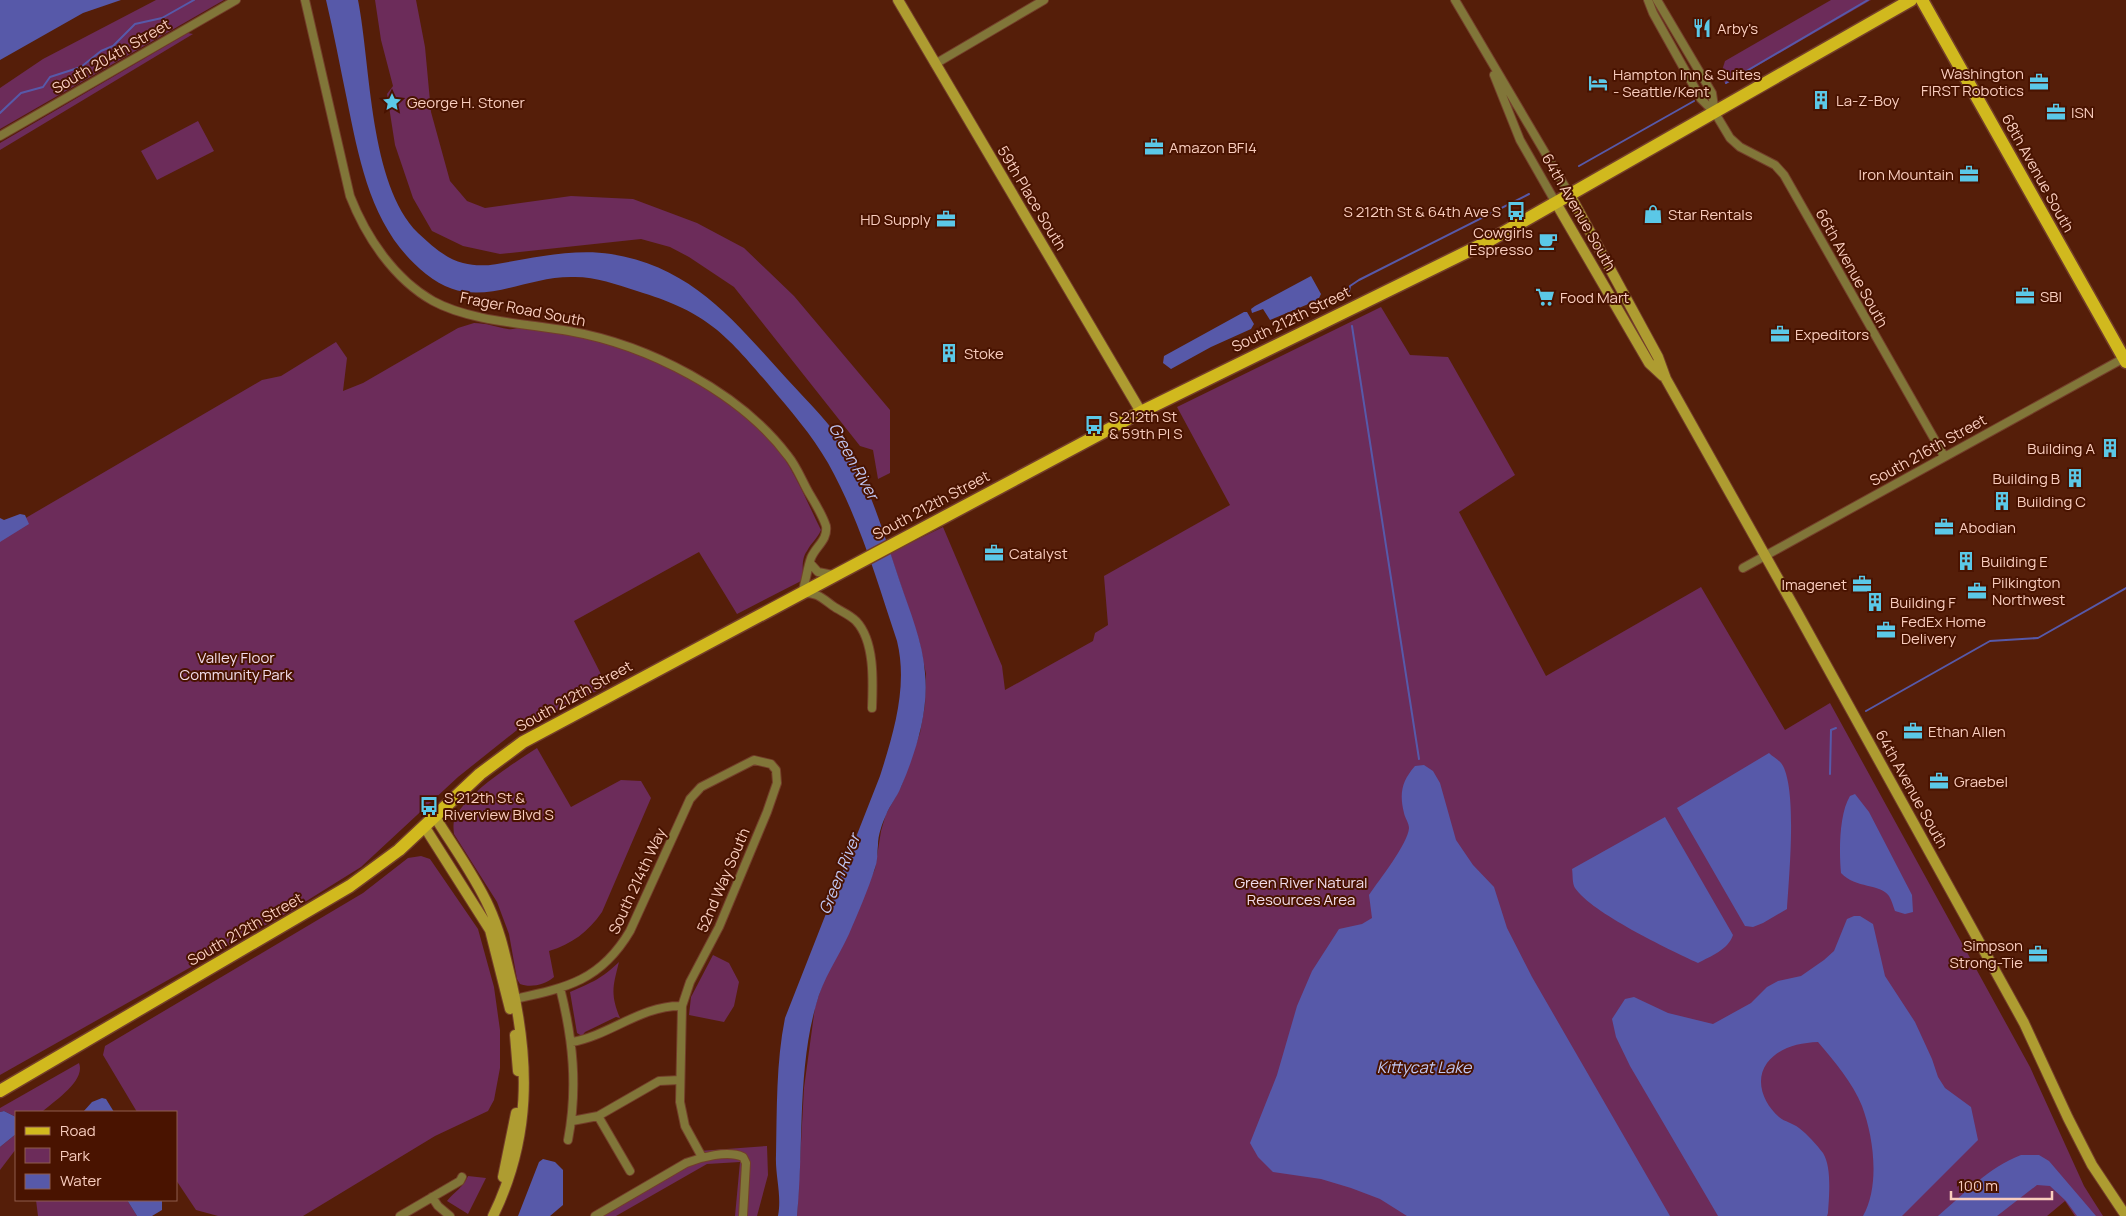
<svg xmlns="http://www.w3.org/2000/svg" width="2126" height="1216" font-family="Manrope,sans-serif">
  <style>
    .green { fill: #6c2c5a }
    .water { fill: #5759a9 }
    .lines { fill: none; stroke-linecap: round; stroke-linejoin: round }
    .stream { stroke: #5759a9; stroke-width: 2 }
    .street-casing { stroke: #733e2a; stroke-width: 10 }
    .secondary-casing { stroke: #733e2a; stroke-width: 12 }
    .primary-casing { stroke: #733e2a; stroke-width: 15 }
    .street { stroke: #817639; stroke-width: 8 }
    .secondary { stroke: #ae9c31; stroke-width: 10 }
    .primary { stroke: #d1b91e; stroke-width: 12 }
    .labels { text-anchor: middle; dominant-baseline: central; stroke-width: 4; stroke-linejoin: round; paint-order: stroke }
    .poi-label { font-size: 15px; fill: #f9cdbe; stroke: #491300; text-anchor: start }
    .street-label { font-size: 15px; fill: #f9cdbe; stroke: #491300 }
    .park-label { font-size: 15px; fill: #f2dcea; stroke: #491300 }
    .water-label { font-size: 16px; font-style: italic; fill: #c2c8f4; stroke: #491300 }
  </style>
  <rect width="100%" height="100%" fill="#551e09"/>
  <path class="green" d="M156 0H224L0 129V88L43 59Z
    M375 0H416L425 47 431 112 450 181 467 201 485 208 571 196 633 199 697 223 744 248 794 296 890 410V473L878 479 873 450 860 446 734 287 689 257 670 247 641 239 500 254 463 246 432 231 413 198 395 145 387 94 393 86 381 40Z
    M1831 0H1871L1726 84 1720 77 1725 61Z
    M188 33 193 34 0 150V143Z
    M198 121 214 151 157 180 141 151Z
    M1381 307 1410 355 1448 357 1515 475 1459 512 1546 676 1701 587 1785 730 1830 703 2030 1067 2084 1186 2103 1216H2075L2065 1201 2047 1216H797L804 1088 815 1007 824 980 875 869 881 831 886 814 901 787 920 733 925 705 926 674 919 640 890 553 943 527 1002 666 1005 690 1093 641 1095 633 1108 625 1104 576 1230 505 1177 407Z
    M474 323C486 323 496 327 508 329 514 330 520 327 526 327 603 328 725 385 774 444 794 469 807 502 821 530 817 539 811 543 807 551 801 559 803 570 803 580L737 614 699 552 574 621 607 686 517 730 458 777 361 867 292 910 0 1075V533L262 380 281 376 336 342 347 358 343 391 363 383 458 328Z
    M537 748 571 807 621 780 641 781 651 798 602 912C588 932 572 944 549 951L554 977C545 985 530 988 520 984L517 979 509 934 497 902 454 834C453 827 453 818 458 812 478 785 510 766 537 748Z
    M421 856 430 859 478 929 494 987 500 1030V1068L494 1100 488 1111 435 1136 303 1216H218L196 1210 176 1180V1112H137L103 1055 105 1046 363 893 408 858Z
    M713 955 729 963 739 982 734 1006 724 1022 689 1015 691 997Z
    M619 962C613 986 610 994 620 1018L616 1017 585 1032 582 1036 577 1033 570 992C593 982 601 979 619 962Z
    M79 1063C86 1081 54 1101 42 1112H16V1117L4 1111 0 1112V1108Z
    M16 1134V1149L0 1170V1147Z
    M767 1146 768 1175 757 1216H735L740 1162 707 1164 616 1216H598L702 1156 699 1151Z
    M468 1176 486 1178 468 1214 447 1201C454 1192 464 1187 468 1176Z
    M36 1200H127L137 1216H38Z"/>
  <path class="water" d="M0 0H121L83 13 0 60Z
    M326 0H358C371 66 369 184 418 233 431 245 446 259 463 263 485 269 504 262 525 259 553 254 583 250 611 254 693 267 735 322 787 379 808 402 831 424 848 451 872 491 885 538 900 582 910 612 923 642 925 673 929 711 916 752 901 787 897 797 890 805 886 815 882 824 878 835 878 845 877 853 878 860 875 868 868 890 858 913 849 934 838 958 823 978 816 1005 797 1072 804 1147 797 1216H778C782 1195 775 1176 776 1155 777 1110 776 1062 785 1018L880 776C894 732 908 686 897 641 877 581 859 518 828 463 812 435 790 410 769 385 724 332 706 312 637 291 615 284 594 276 571 277 518 277 475 314 426 274 372 231 360 164 347 100 340 67 334 33 326 0Z
    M1311 276 1321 294 1318 300 1270 320 1263 309 1252 313 1251 309 1255 306Z
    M1244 312H1247L1254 324 1251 329 1211 347 1171 369 1163 363 1164 356Z
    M20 514 25 515 29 524 0 542V518L4 520Z
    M1769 753C1773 757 1781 761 1783 766 1797 793 1789 876 1787 909L1763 923 1753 927 1745 926 1677 808Z
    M1424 765 1433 771 1440 783 1456 840 1473 865 1494 887 1507 928 1532 977 1670 1216H1407L1380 1199 1351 1188 1321 1179 1273 1172 1258 1157 1250 1143 1277 1075 1297 1006 1312 971 1339 929 1362 924 1372 918 1369 895C1379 880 1408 844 1409 828 1409 823 1405 818 1404 813 1399 793 1402 781 1415 766Z
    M1855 794 1869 812 1912 895 1913 912 1905 914 1895 911C1893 906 1892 901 1889 896 1880 883 1856 889 1841 873 1839 852 1839 814 1850 796Z
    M1665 817 1733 935C1728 950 1711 956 1698 963 1668 949 1592 913 1575 888 1572 883 1573 875 1572 869Z
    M1854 916H1860L1873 924 1885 976 1915 1022 1932 1059 1938 1077 1945 1088 1971 1107 1978 1140 1902 1216H1863C1880 1186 1874 1138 1862 1106 1853 1083 1834 1061 1818 1042 1798 1043 1780 1047 1767 1063 1754 1081 1764 1104 1779 1117 1785 1122 1793 1123 1799 1128 1807 1134 1817 1145 1823 1153 1832 1167 1829 1197 1828 1213L1827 1216H1718L1630 1066 1616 1037 1612 1019 1625 999 1634 997 1668 1013 1713 1024 1751 1003 1767 987 1778 981 1801 976 1824 960 1834 951 1847 919Z
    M102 1098 106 1099 114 1112H83L92 1102Z
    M4 1111 16 1117V1134L0 1147V1112Z
    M2021 1155H2039L2049 1161 2096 1216H2077L2066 1201 2050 1186 2037 1185 1997 1216H1938C1964 1194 1989 1167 2021 1155Z
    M543 1159 555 1162 563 1170V1205L550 1216H518L539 1162Z
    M127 1200H162V1210L152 1216H137Z"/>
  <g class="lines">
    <path class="stream" d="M1726 83 1868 0
      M0 113 21 93 43 87 50 77 81 67 101 51 113 46 135 24 162 18 194 0
      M1579 166 1694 101
      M1349 291 1350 286 1359 280 1529 194
      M1352 326 1419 759
      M1866 711 1990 641 2038 638 2126 588
      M1830 774 1831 730 1836 728"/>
    <g class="street-casing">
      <path id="street" d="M305 0 350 196C366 237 394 279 433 301 469 321 528 324 569 331 648 345 740 392 788 456 797 467 802 481 809 493 815 503 822 514 826 526 828 540 816 546 811 558 807 569 806 581 802 593 817 592 822 598 833 606 840 611 849 614 856 621 875 641 873 682 872 708
        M1455 0 1570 195
        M1648 0 1653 13 1701 99 1715 113 1730 138 1740 147 1775 165 1784 175 1944 456
        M1657 0 1712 93 1715 113
        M935 64 1044 0
        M1494 75 1520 140 1556 203
        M0 136 236 0
        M810 563 818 572 833 575
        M1743 568 2126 357
        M560 988C573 1039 578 1088 568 1140
        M510 1000C565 988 600 982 630 931L690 799 701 787 754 760 771 764 776 770 777 783 767 812 719 927 690 982 682 1006 680 1102 685 1126 702 1157
        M572 1042C611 1035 641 1005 682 1006
        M598 1116 630 1171
        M572 1121 598 1116 659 1081 680 1080
        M432 1197 438 1206 450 1216
        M400 1216 460 1181 462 1177
        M595 1216 686 1163C701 1157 728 1150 743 1157L746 1163 743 1216"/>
    </g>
    <g class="secondary-casing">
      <path id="secondary" d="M898 0 1141 412
        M1570 195 1658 357 1666 379 1798 614 2024 1023 2068 1118 2092 1165 2126 1216
        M1556 203 1649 363 1663 376
        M435 817C453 846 475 876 489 907 500 931 505 955 511 980 530 1063 531 1138 493 1216
        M424 826 490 930 510 1009
        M515 1035 518 1071
        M503 1177 516 1113"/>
    </g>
    <g class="primary-casing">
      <path id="primary" d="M1922 0 2126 362
        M0 1091 350 886 399 850 480 774 523 742 1141 412 1485 243 1911 0"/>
    </g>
    <use href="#street" class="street"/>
    <use href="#secondary" class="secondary"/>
    <use href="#primary" class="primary"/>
  </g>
  <defs>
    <g id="restaurant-bare" transform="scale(1.5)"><path d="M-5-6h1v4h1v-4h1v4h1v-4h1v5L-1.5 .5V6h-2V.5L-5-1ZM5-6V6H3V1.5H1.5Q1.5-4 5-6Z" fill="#5bc8e7" stroke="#491300" stroke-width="2.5" paint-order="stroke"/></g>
    <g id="office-bare" transform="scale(1.5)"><path d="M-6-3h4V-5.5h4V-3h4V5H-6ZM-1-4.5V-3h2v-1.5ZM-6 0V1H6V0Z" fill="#5bc8e7" stroke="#491300" stroke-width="2.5" paint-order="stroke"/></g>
    <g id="hotel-bare" transform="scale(1.5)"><path d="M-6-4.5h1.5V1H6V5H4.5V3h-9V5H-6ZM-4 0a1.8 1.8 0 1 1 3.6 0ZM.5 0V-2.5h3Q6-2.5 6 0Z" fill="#5bc8e7" stroke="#491300" stroke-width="2.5" paint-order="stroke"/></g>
    <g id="building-bare" transform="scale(1.5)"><path d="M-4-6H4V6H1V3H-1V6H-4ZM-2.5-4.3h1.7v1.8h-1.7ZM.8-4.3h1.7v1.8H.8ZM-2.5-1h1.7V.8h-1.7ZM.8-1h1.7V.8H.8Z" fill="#5bc8e7" stroke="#491300" stroke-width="2.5" paint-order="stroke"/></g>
    <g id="sight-bare" transform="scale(1.5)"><path d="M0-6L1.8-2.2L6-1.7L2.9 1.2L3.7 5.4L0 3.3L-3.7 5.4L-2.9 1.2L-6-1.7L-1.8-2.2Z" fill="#5bc8e7" stroke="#491300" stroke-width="2.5" paint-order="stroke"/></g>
    <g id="bus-bare" transform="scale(1.5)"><path d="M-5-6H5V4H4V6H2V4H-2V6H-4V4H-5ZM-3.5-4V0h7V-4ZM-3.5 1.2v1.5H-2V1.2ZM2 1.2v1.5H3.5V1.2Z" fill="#5bc8e7" stroke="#491300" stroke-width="2.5" paint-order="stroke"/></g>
    <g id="shop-bare" transform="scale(1.5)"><path d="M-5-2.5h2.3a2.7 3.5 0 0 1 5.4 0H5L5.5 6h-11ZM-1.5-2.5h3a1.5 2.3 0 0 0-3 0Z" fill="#5bc8e7" stroke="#491300" stroke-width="2.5" paint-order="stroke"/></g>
    <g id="cafe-bare" transform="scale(1.5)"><path d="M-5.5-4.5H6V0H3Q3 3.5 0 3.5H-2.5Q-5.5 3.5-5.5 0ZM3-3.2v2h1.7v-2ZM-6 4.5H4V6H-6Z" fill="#5bc8e7" stroke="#491300" stroke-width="2.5" paint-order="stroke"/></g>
    <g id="supermarket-bare" transform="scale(1.5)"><path d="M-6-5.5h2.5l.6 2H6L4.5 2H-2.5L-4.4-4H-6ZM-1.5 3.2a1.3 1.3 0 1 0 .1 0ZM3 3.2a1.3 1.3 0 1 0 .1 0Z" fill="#5bc8e7" stroke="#491300" stroke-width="2.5" paint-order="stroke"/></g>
  </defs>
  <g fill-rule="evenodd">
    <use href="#restaurant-bare" x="1702" y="28"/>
    <use href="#office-bare" x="2039" y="82"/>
    <use href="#hotel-bare" x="1598" y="83"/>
    <use href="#building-bare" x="1821" y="100"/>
    <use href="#sight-bare" x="392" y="102"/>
    <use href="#office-bare" x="2056" y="112"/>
    <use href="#office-bare" x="1154" y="147"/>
    <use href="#office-bare" x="1969" y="174"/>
    <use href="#bus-bare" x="1516" y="211"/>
    <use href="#shop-bare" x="1653" y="214"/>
    <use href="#office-bare" x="946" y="219"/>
    <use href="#cafe-bare" x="1548" y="241"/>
    <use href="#office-bare" x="2025" y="296"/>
    <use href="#supermarket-bare" x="1545" y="297"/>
    <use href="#office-bare" x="1780" y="334"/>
    <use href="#building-bare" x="949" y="353"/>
    <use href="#bus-bare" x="1094" y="425"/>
    <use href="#building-bare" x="2110" y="448"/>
    <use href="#building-bare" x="2075" y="478"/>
    <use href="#building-bare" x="2002" y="501"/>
    <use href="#office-bare" x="1944" y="527"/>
    <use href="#office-bare" x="994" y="553"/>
    <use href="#building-bare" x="1966" y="561"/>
    <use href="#office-bare" x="1862" y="584"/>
    <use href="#office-bare" x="1977" y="591"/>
    <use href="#building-bare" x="1875" y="602"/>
    <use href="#office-bare" x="1886" y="630"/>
    <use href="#office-bare" x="1913" y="731"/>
    <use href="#office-bare" x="1939" y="781"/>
    <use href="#bus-bare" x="429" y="806"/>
    <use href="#office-bare" x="2038" y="954"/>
  </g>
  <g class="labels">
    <g class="poi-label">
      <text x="1717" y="28">Arby's</text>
      <text x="2024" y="73" text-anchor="end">Washington<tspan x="2024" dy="17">FIRST Robotics</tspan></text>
      <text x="1613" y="74">Hampton Inn &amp; Suites<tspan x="1613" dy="17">- Seattle/Kent</tspan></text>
      <text x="1836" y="100">La-Z-Boy</text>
      <text x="407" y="102">George H. Stoner</text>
      <text x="2071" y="112">ISN</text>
      <text x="1169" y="147">Amazon BFI4</text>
      <text x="1954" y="174" text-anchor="end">Iron Mountain</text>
      <text x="1501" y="211" text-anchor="end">S 212th St &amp; 64th Ave S</text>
      <text x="1668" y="214">Star Rentals</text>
      <text x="931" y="219" text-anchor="end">HD Supply</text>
      <text x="1533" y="232" text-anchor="end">Cowgirls<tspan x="1533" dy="17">Espresso</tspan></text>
      <text x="2040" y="296">SBI</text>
      <text x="1560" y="297">Food Mart</text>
      <text x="1795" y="334">Expeditors</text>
      <text x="964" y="353">Stoke</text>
      <text x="1109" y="416">S 212th St<tspan x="1109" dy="17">&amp; 59th Pl S</tspan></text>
      <text x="2095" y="448" text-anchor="end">Building A</text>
      <text x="2060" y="478" text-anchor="end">Building B</text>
      <text x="2017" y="501">Building C</text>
      <text x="1959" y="527">Abodian</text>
      <text x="1009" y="553">Catalyst</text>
      <text x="1981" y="561">Building E</text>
      <text x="1992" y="582">Pilkington<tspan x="1992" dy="17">Northwest</tspan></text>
      <text x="1847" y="584" text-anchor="end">Imagenet</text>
      <text x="1890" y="602">Building F</text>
      <text x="1901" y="621">FedEx Home<tspan x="1901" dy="17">Delivery</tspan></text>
      <text x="1928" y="731">Ethan Allen</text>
      <text x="1954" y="781">Graebel</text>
      <text x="444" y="797">S 212th St &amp;<tspan x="444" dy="17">Riverview Blvd S</tspan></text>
      <text x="2023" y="945" text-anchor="end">Simpson<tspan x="2023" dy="17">Strong-Tie</tspan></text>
    </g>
    <g class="street-label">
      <text transform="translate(111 56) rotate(-30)">South 204th Street</text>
      <text transform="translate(2038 173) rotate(61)">68th Avenue South</text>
      <text transform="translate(1032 198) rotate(59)">59th Place South</text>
      <text transform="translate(1579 212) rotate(60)">64th Avenue South</text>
      <text transform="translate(1852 268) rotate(61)">66th Avenue South</text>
      <text transform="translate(523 309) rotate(11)">Frager Road South</text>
      <text transform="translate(1291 319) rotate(-26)">South 212th Street</text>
      <text transform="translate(1928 450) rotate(-29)">South 216th Street</text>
      <text transform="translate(931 505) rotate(-28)">South 212th Street</text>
      <text transform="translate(574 696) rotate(-29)">South 212th Street</text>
      <text transform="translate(1912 789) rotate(61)">64th Avenue South</text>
      <text transform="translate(723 880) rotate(-67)">52nd Way South</text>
      <text transform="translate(637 881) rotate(-65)">South 214th Way</text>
      <text transform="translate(245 929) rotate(-30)">South 212th Street</text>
    </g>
    <g class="park-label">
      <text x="236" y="657">Valley Floor<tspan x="236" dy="17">Community Park</tspan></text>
      <text x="1301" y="882">Green River Natural<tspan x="1301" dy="17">Resources Area</tspan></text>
    </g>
    <g class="water-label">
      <text transform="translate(854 461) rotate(61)">Green River</text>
      <text transform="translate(839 874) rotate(-68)">Green River</text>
      <text x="1424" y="1067">Kittycat Lake</text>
    </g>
  </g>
  <rect x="15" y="1111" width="162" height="90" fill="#491300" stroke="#8f5d4c"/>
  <rect x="25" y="1127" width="25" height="8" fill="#d1b91e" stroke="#8f5d4c"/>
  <text x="60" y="1136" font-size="15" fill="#f9cdbe">Road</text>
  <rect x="25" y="1148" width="25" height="15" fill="#6c2c5a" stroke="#8f5d4c"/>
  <text x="60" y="1161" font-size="15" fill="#f9cdbe">Park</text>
  <rect x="25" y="1174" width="25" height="15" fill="#5759a9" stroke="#8f5d4c"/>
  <text x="60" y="1186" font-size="15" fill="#f9cdbe">Water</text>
  <path d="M1951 1191v8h101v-8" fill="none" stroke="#f9cdbe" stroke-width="2.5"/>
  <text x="1958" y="1191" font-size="15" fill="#f9cdbe" stroke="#491300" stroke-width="4" paint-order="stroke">100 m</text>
</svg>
